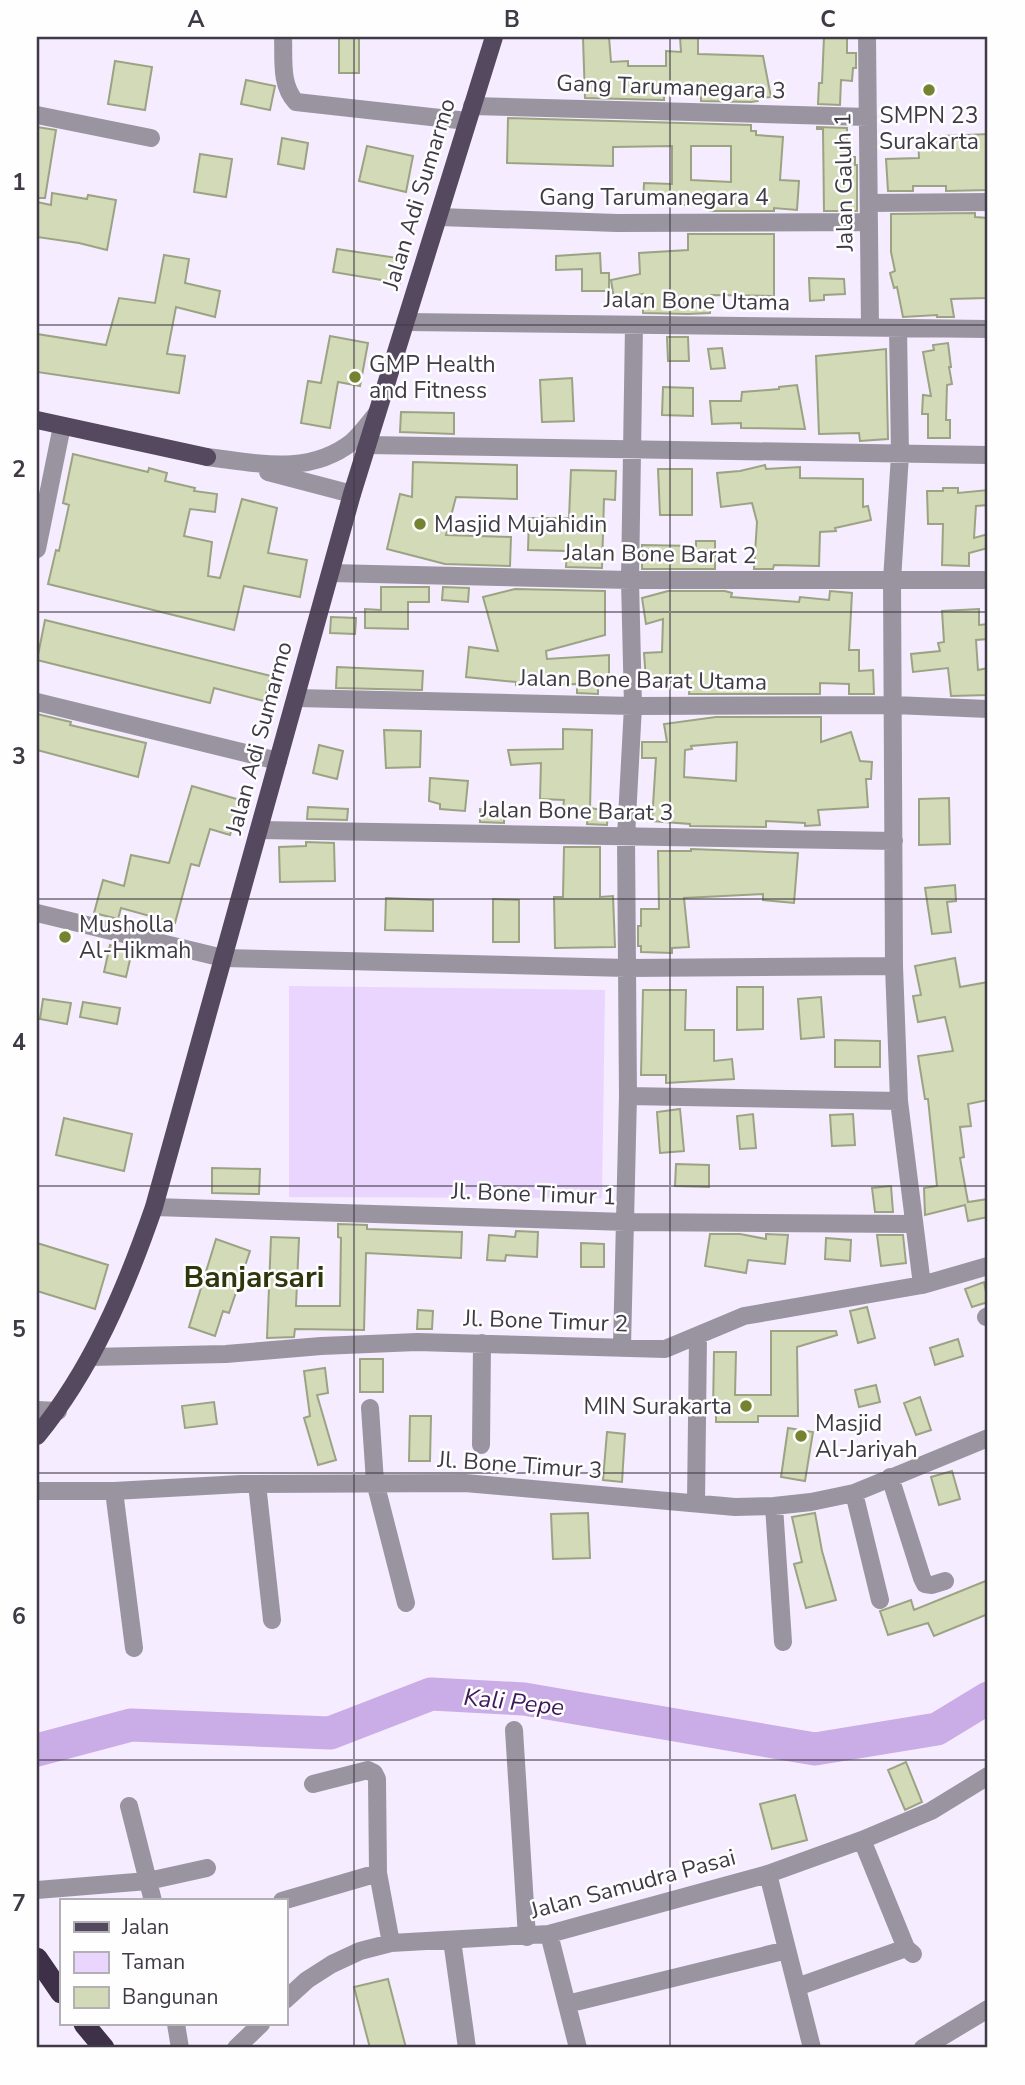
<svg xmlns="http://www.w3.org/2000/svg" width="1025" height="2085" font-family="'Nunito Sans',sans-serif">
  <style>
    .green { fill: #e9d5fd }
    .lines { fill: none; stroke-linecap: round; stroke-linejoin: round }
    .river { stroke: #caace6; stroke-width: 33 }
    .building { fill: #d2dab8; stroke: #9ca383; stroke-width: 2; fill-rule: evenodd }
    .minor { stroke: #9a94a1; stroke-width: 18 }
    .major { stroke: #554960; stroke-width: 18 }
    .highway { stroke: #3d3048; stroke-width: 21 }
    .grid { fill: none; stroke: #403a46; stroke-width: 2; stroke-opacity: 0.55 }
    .poi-dot { fill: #75822f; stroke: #fefefe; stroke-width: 2.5 }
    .labels { text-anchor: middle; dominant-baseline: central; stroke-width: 5; stroke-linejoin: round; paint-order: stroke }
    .street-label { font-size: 23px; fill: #403a46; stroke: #fefefe }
    .poi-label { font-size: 23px; fill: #403a46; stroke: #fefefe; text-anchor: start }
    .water-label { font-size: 24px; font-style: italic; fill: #3f175a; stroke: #fefefe }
    .district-label { font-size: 30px; font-weight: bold; fill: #2f350d; stroke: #fefefe }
    .neatline { fill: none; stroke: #403a46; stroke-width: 2.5 }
    .grid-label { font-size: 23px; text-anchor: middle; font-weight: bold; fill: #403a46 }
  </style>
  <rect width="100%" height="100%" fill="#f5ecff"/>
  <path class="green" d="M289 986 605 990 602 1198 289 1197Z"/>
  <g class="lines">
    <path class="river" d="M37 1750 131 1725 330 1733 431 1694 524 1699 815 1749 937 1729 988 1698"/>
  </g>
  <path class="building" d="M339 37H359V73H339Z
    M609 37 611 62 628 61V66H666V51L681 52 680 37H698V54L763 56 771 97 758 98V101L751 102 701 101V89L664 88V100L585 98 583 38Z
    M824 37H847V53H856V68H853L852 81 841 80 840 105 818 104 819 83H822Z
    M115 61 152 67 145 110 108 104Z
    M246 80 275 86 270 110 241 104Z
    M508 118 751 125V131H756V135L783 137 780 180 799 181 797 210 774 208V211H710V205H643L644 183 672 184V146L613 147V166L507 163ZM691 146H731V182L691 180Z
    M37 127 56 130 45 198H37Z
    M817 127 847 128V157H855V165H857V211H824L823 129H817Z
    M988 134V190L946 191V186H913V191H888L886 159 919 158 918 137Z
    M282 138 308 143 304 169 278 164Z
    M367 146 413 156 406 192 359 181Z
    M200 154 232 159 226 197 194 192Z
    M52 193 87 199 88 195 116 200 107 250 79 243 37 237V202L51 205Z
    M975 213V217L988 218 986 298 951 299 954 317H937V315L903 317 897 287 894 288 890 273 895 271 891 252V214Z
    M688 234H774V296L711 295 710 313 688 314 643 313V294L614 299 611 280 640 274 639 253 688 250Z
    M337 249 404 259 400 283 333 272Z
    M600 253 601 273H609V291H582V269L556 270V256Z
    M164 255 189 259 185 283 220 291 215 317 176 307 167 354 185 356 179 393 37 372V334L106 345 119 298 155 303Z
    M809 278 844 279 845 294 824 295V300L810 301Z
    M330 336 368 343 360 386 338 382 330 428 301 423 308 381 321 383Z
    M667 337H688L689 361H668Z
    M948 343 951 367H949L952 384 947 385 946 420H950V438H928V414H922L923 395 931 396 923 352 934 350 933 345Z
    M722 348 725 368 711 369 708 349Z
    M886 349 888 439 860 441 859 433 819 434 816 356Z
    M572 378 574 421 542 422 540 380Z
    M797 385 805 429 741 428V423L712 424 710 401H741L742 392 779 389V387Z
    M663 387 693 388V416L662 415Z
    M401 412 454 413V434L400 432Z
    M73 454 148 472 149 468 167 473 165 481 195 488 194 491 217 494 215 512 190 509 184 536 212 542 208 576 220 578 242 499 277 508 268 553 307 560 300 597 244 586 234 630 48 584 56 550 59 551 69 505 63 503Z
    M413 462 517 465V499L456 497 446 535 511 537 510 566 445 564 387 549 400 494 412 497Z
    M765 465 766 469 800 467V478L863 479V507L868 506 871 520 835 528 836 531 820 532 819 566 774 565 773 569H754L757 522 752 503 721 507 717 473 740 471Z
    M658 469H692V515H660Z
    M571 470 616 471 615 500 604 499 602 568 566 567 567 551 528 550 529 518H569Z
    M943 488H958V493L988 490V505L976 506 974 538 988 534V548L969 553V566L942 565 943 524H928L927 491H943Z
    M696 541H715V569H642V545L696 546Z
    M381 587H429V602H408V629L365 628V609L381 610Z
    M443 587 469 588 468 602 442 600Z
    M515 589 605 591V635L546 651 547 659 609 655V685H598V694L577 693V684L516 685V682L466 677 469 647 498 651 483 597Z
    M668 591H725L732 593 731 597 799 602 800 597 829 600 830 591 852 593 849 650H859V671L873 670 874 694H849V684L820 683V694H689L690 682 646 680 644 653 662 652 663 619 646 624 642 598Z
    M979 609V625L988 624V639L976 640 978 670 988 668V695L951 696 948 668 913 672 911 654 940 651 938 643 944 642 942 611Z
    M331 617 356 618 355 634 330 633Z
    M45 620 271 676 264 701 214 688 210 703 37 660Z
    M337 667 423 671 422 690 336 688Z
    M37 714 71 722 70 725 146 743 138 777 37 750Z
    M716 717H821V742L851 732 860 761 872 762 871 779H866L868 807 818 810 820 825 805 826V823L766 821V827L690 826V824L652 821 656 758H642V742H667L664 724ZM737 742 736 781 684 777 685 750 692 749 691 746Z
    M563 729 592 730 590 808 608 811 607 825 587 824 588 809 563 808 564 800 540 799 541 763 511 765 508 750 563 749Z
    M384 730 421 731 420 767 386 768Z
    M319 745 343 751 337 779 313 773Z
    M430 778 468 781 465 811 440 809V804L429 801Z
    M192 786 240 800 230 835 210 829 199 866 191 864 175 923 121 908 118 919 94 913 103 880 124 886 131 855 169 863Z
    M949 798 950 844 919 845V799Z
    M308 807 348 809 347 820 307 819Z
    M480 809H504V823L480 822Z
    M306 842 334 843 335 881 280 882 279 847 306 846Z
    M564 847H600V897L613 896 615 947 555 948 554 897H563Z
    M691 849 798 853 794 903 763 900V894L684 898 689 947 672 948V953L641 952V946H638V926H641V909H659L658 851H691Z
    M955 885 956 901 947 902 951 932 932 934 925 888Z
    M386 898 433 900V931L385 930Z
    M493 899 519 900V942H493Z
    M110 945 132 951 126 977 104 972Z
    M955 958 960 987 988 982V1100L968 1104 971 1126 960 1127 964 1157 960 1158 968 1202 988 1199V1217L968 1221 965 1205 925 1215 924 1188 937 1186 928 1099H925L918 1056 953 1051 945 1017 918 1022 913 996 921 995 915 966Z
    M737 987H763V1029L737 1030Z
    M643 990H686L685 1030H714V1061L732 1059 734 1079 666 1083V1075H641Z
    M821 997 824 1037 801 1039 798 999Z
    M43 999 71 1003 67 1024 40 1019Z
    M83 1002 120 1008 117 1024 80 1017Z
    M835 1040 880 1041V1067H835Z
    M680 1109 684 1151 660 1153 657 1112Z
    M753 1114 756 1148 740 1149 737 1116Z
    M853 1114 855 1145 832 1146 830 1115Z
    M64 1118 132 1134 124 1171 56 1155Z
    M676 1164 709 1165V1187L675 1186Z
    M212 1168 260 1169 259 1194 212 1193Z
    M891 1186 893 1212H875L872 1188Z
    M338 1224 367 1225V1229L462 1232 461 1258 366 1253 364 1330 295 1329 294 1337 267 1338 271 1237 299 1238 296 1306H340L341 1238 338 1237Z
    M516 1231 538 1232 537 1257 506 1255 505 1261 487 1260 489 1235 515 1237Z
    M710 1234H740L766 1239V1234L788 1235 785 1264 748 1260 746 1273 705 1266Z
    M877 1235H903L906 1263 881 1266Z
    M826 1238 851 1240 850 1261 825 1259Z
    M216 1239 250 1251 229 1313 223 1311 215 1336 189 1327Z
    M37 1243 108 1265 95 1309 37 1291Z
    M581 1243 604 1244V1267H581Z
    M984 1282 988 1302 972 1307 965 1289Z
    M867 1307 875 1338 858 1343 850 1311Z
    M418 1310 433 1311 432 1329H417Z
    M771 1331H836L837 1335 797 1347 798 1416H758V1422H716V1411H713L714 1352H736L735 1395H771Z
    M958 1339 963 1356 935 1365 930 1348Z
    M360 1359H383V1392H360Z
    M325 1368 328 1393 317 1395 336 1460 318 1465 304 1418 310 1416 304 1371Z
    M876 1385 880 1402 859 1407 855 1390Z
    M920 1397 931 1430 916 1435 904 1403Z
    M214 1402 217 1424 185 1428 182 1406Z
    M410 1416H431L430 1461H409Z
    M788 1428 813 1432 805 1481 781 1477Z
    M607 1432 625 1434 622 1482 603 1480Z
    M952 1471 960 1499 939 1505 931 1477Z
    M588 1513 590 1558 553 1559 551 1514Z
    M815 1513 822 1551 836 1600 806 1608 794 1564 802 1562 792 1517Z
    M988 1580V1614L934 1636 928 1623 888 1635 880 1611 911 1600 914 1610Z
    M906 1762 922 1802 905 1810 888 1770Z
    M795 1795 807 1840 772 1849 760 1804Z
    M388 1979 406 2048H370L354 1987Z"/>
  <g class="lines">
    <path class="minor" d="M283 37C284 59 280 85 296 102L467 121
      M867 37 870 327
      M472 106 868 117
      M37 115 151 138
      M869 203 988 202
      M439 217 617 223 869 222
      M406 322 988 329
      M898 328 900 455 892 580 894 966 899 1101 922 1285
      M366 445 988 455
      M207 457C257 463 309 476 352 442 361 434 369 423 377 413
      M268 472 352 494
      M37 549 62 426
      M331 573 630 580H988
      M296 698 633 706 894 705 988 709
      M37 702 278 761
      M259 830 894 841
      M37 913 223 958 627 968 894 966
      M628 1096 899 1101
      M154 1207 626 1222 913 1224
      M986 1317 988 1316
      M622 1346 628 1096 626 837 633 706 630 580 634 325
      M90 1357 226 1354 321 1346 417 1342 665 1349 744 1316 922 1285 988 1266
      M370 1408 375 1482 406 1603
      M37 1410 58 1411
      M481 1445 482 1343
      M890 1477 922 1578 925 1584 932 1585 945 1581
      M257 1484 272 1620
      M37 1491H114L241 1484 465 1483 735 1507 774 1506 811 1502 854 1493 988 1438
      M114 1491 134 1648
      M854 1493 880 1600
      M696 1503 698 1337
      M774 1506 783 1642
      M514 1730 527 1937
      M313 1784 368 1770 374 1773 377 1779 378 1873 391 1943
      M129 1806 153 1901
      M862 1840 906 1948
      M768 1874 812 2048
      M37 1890 148 1881 207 1868
      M282 1901 378 1873
      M549 1934 578 2048
      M452 1940 467 2048
      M797 1987 906 1948 913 1954
      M285 2000 307 1980 332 1964 360 1951 391 1943 549 1934 768 1874 862 1840 931 1811 988 1776
      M567 2004 787 1950
      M176 2024 180 2048
      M236 2048 261 2024
      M923 2048 988 2009"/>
    <path class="major" d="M37 420 207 457
      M37 1436C92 1369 126 1288 154 1207L352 494 494 37"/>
    <path class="highway" d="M37 1958 61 1993
      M84 2024 104 2048"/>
  </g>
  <path class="grid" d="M354 37V2048M670 37V2048M37 325H988M37 612H988M37 899H988M37 1186H988M37 1473H988M37 1760H988"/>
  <g class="poi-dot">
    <circle cx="929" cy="90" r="7"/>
    <circle cx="355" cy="377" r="7"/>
    <circle cx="420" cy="524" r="7"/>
    <circle cx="65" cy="937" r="7"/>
    <circle cx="746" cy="1406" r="7"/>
    <circle cx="801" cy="1436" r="7"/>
  </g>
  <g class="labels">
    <g class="street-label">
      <text transform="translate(671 87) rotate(2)">Gang Tarumanegara 3</text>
      <text transform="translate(844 182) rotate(-91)">Jalan Galuh 1</text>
      <text transform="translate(419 194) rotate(-73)">Jalan Adi Sumarmo</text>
      <text x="654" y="197">Gang Tarumanegara 4</text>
      <text transform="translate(697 301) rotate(1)">Jalan Bone Utama</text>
      <text transform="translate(660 554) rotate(1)">Jalan Bone Barat 2</text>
      <text transform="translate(643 680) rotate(1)">Jalan Bone Barat Utama</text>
      <text transform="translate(259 738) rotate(-75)">Jalan Adi Sumarmo</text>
      <text transform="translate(577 811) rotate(1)">Jalan Bone Barat 3</text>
      <text transform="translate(534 1194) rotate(2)">Jl. Bone Timur 1</text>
      <text transform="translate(546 1321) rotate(2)">Jl. Bone Timur 2</text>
      <text transform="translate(520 1465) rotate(4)">Jl. Bone Timur 3</text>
      <text transform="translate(633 1884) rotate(-15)">Jalan Samudra Pasai</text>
    </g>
    <g class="poi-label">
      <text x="929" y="115" text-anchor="middle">SMPN 23<tspan x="929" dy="26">Surakarta</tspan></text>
      <text x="369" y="364">GMP Health<tspan x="369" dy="26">and Fitness</tspan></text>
      <text x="434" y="524">Masjid Mujahidin</text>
      <text x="79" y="924">Musholla<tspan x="79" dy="26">Al-Hikmah</tspan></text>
      <text x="732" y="1406" text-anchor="end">MIN Surakarta</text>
      <text x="815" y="1423">Masjid<tspan x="815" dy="26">Al-Jariyah</tspan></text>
    </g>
    <g class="water-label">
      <text transform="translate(514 1702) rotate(6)">Kali Pepe</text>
    </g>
    <g class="district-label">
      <text x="254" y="1277">Banjarsari</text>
    </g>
  </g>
  <rect width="1025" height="2085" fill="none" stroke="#fefefe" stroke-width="77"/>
  <rect x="60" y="1899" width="228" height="126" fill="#fefefe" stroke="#b2b0b4" stroke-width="2"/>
  <rect x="74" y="1922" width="35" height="10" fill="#554960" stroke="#b2b0b4" stroke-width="2"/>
  <text x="122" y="1934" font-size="21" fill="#403a46">Jalan</text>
  <rect x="74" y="1952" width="35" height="21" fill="#e9d5fd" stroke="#b2b0b4" stroke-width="2"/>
  <text x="122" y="1969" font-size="21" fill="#403a46">Taman</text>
  <rect x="74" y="1987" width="35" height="21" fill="#d2dab8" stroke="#b2b0b4" stroke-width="2"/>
  <text x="122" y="2004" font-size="21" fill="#403a46">Bangunan</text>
  <rect x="38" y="38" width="948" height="2008" class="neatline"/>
  <g class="grid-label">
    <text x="196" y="27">A</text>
    <text x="512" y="27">B</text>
    <text x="828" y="27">C</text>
    <text x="19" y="190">1</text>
    <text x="19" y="477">2</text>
    <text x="19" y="764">3</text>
    <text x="19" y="1050">4</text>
    <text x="19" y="1337">5</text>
    <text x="19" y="1624">6</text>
    <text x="19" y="1911">7</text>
  </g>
</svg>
